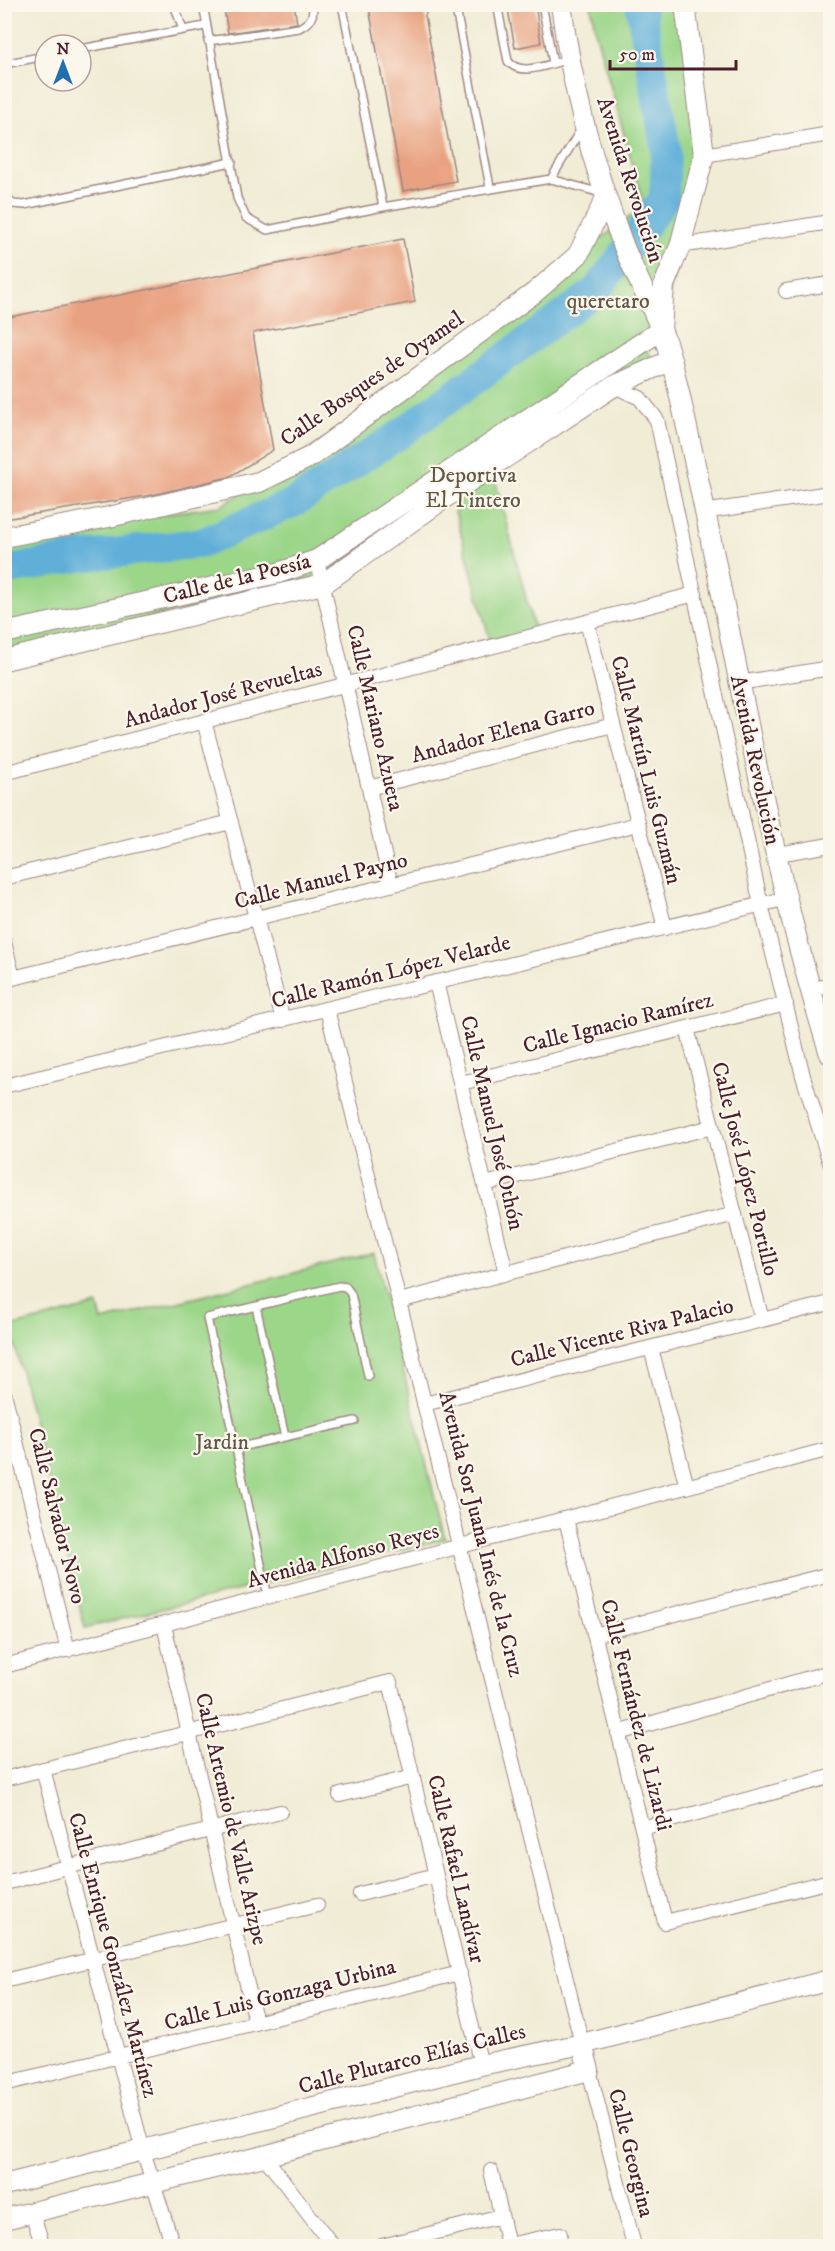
<svg xmlns="http://www.w3.org/2000/svg" width="835" height="2251" font-family="'IM FELL DW Pica',serif">
  <style>
    .green { fill: #9bd689; stroke: #727a5a; stroke-width: 1.5 }
    .lines { fill: none; stroke-linecap: round; stroke-linejoin: round }
    .river { stroke: #5eafd9; stroke-width: 30 }
    .building { fill: #e9a281 }
    .lane-casing { stroke: #9e8680; stroke-width: 10 }
    .street-casing { stroke: #9e8680; stroke-width: 16 }
    .secondary-casing { stroke: #9e8680; stroke-width: 22 }
    .lane { stroke: #fff; stroke-width: 7 }
    .street { stroke: #fff; stroke-width: 14 }
    .secondary { stroke: #fff; stroke-width: 20 }
    .labels { text-anchor: middle; dominant-baseline: central; stroke-width: 4.5; stroke-linejoin: round; paint-order: stroke }
    .street-label { font-size: 22px; fill: #4a1f2b; stroke: #fbf7ec }
    .park-label { font-size: 22px; fill: #625647; stroke: #fbf7ec }
  </style>
  <rect width="100%" height="100%" fill="#fbf7ec"/>
  <filter id="ink" filterUnits="userSpaceOnUse"><feTurbulence type="fractalNoise" baseFrequency=".0167" numOctaves="2"/><feDisplacementMap in="SourceGraphic" scale="12" xChannelSelector="R" yChannelSelector="G"/><feConvolveMatrix kernelMatrix="1 2 1 2 8 2 1 2 1" color-interpolation-filters="sRGB"/></filter>
  <filter id="wash" filterUnits="userSpaceOnUse"><feTurbulence type="fractalNoise" baseFrequency=".008" numOctaves="4" result="noise"/><feDisplacementMap in="SourceGraphic" scale="24" xChannelSelector="R" yChannelSelector="G"/><feGaussianBlur stdDeviation="1.35" result="paint"/><feColorMatrix in="noise" values="0 0 0 0 0 0 0 0 0 0 0 0 0 0 0 0 0 1.4 0 .05"/><feComposite in="paint" operator="in"/></filter>
  <g filter="url(#wash)">
    <rect width="100%" height="100%" fill="#f1ecd5"/>
    <path class="green" d="M591 5H685L704 155 661 330 339 546 235 582 5 634 4 538 36 531 221 506 393 396 644 206 595 30Z
      M644 346 651 356 491 464 536 636 492 648 450 493 321 577 5 653 4 639 292 572Z
      M374 1253 445 1539 85 1628 10 1327 98 1305 102 1321Z"/>
    <g class="lines">
      <path class="river" d="M4 571 78 557 202 543 295 502 400 434 596 291 664 199 666 150 640 4"/>
    </g>
    <g id="blocks">
      <path class="building" d="M223 4H294L297 23 228 33Z
        M390 4H429L425 16 456 181 403 191 369 8Z
        M507 4H535L541 43 515 48Z
        M403 239 415 302 253 333 273 450 229 477 152 495 4 519V318Z"/>
    </g>
  </g>
  <g filter="url(#ink)">
    <use href="#blocks" fill-opacity="0" stroke="#9e8680" stroke-width="1.5"/>
    <g class="lines">
      <g class="lane-casing">
        <path id="lane" d="M174 4 183 30
          M203 4 237 198 246 218 267 230 383 207 342 4
          M455 4 490 187
          M497 4 508 61C520 78 552 63 569 59
          M542 4 553 63
          M208 41 299 28C310 22 315 17 312 4
          M81 49 205 26
          M4 64 45 56
          M551 179 581 129
          M4 182 6 198 13 204 24 205 232 162
          M383 207 551 179 601 193
          M256 1306 285 1437
          M236 1448 207 1318 339 1286 346 1287 351 1294 368 1376
          M268 1597 236 1448 355 1421"/>
      </g>
      <g class="street-casing">
        <path id="street" d="M704 155 830 134
          M680 246 830 222
          M786 291 830 284
          M614 386 640 398 657 420 761 905 803 1076 830 1163
          M703 512 830 493
          M317 560 391 885
          M587 622 665 928
          M739 683 830 668
          M204 721 283 1020
          M4 773 695 594
          M369 788 613 725
          M778 854 830 845
          M4 878 231 822
          M4 942 13 978 638 824
          M436 982 506 1273
          M810 989 830 986
          M327 1009 582 2044
          M687 1028 762 1320
          M461 1083 786 1004
          M4 1086 788 898
          M485 1184 712 1127
          M399 1301 735 1214
          M651 1348 687 1487
          M4 1393 68 1650
          M424 1404 830 1303
          M566 1519 665 1922 830 1881
          M164 1625 256 2023
          M594 1635 830 1574
          M4 1666 830 1449
          M618 1733 830 1672
          M43 1769 143 2151 173 2246
          M4 1779 390 1682 481 2065
          M340 1795 413 1777
          M642 1828 830 1777
          M5 1883 280 1812
          M360 1894 436 1875
          M4 1981 317 1905
          M589 2070 634 2246
          M4 2084 460 1973
          M264 2156 333 2246
          M491 2171 508 2245
          M32 2213 43 2246
          M382 2246 501 2216
          M504 2246 560 2234"/>
      </g>
      <g class="secondary-casing">
        <path id="secondary" d="M561 4C572 90 593 166 624 247 639 284 663 325 672 363 728 592 758 829 830 1054
          M661 330 664 285 680 246 704 155 685 4
          M4 537 109 517 259 482 310 457 534 293 578 255 606 198
          M4 633 278 573 317 560 661 330
          M4 660 323 584 450 494 614 386 671 360
          M4 2185 481 2065 582 2044 830 1980
          M4 2219 264 2156 589 2070 582 2044"/>
      </g>
      <use href="#lane" class="lane"/>
      <use href="#street" class="street"/>
      <use href="#secondary" class="secondary"/>
    </g>
  </g>
  <g class="labels">
    <g class="street-label">
      <text transform="translate(630 180) rotate(72)">Avenida Revolución</text>
      <text transform="translate(372 379) rotate(-35)">Calle Bosques de Oyamel</text>
      <text transform="translate(237 579) rotate(-14)">Calle de la Poesía</text>
      <text transform="translate(223 695) rotate(-15)">Andador José Revueltas</text>
      <text transform="translate(375 718) rotate(77)">Calle Mariano Azueta</text>
      <text transform="translate(503 732) rotate(-15)">Andador Elena Garro</text>
      <text transform="translate(755 760) rotate(78)">Avenida Revolución</text>
      <text transform="translate(646 770) rotate(76)">Calle Martín Luis Guzmán</text>
      <text transform="translate(321 881) rotate(-14)">Calle Manuel Payno</text>
      <text transform="translate(391 972) rotate(-14)">Calle Ramón López Velarde</text>
      <text transform="translate(618 1023) rotate(-14)">Calle Ignacio Ramírez</text>
      <text transform="translate(492 1123) rotate(77)">Calle Manuel José Othón</text>
      <text transform="translate(745 1169) rotate(76)">Calle José López Portillo</text>
      <text transform="translate(622 1333) rotate(-14)">Calle Vicente Riva Palacio</text>
      <text transform="translate(57 1516) rotate(76)">Calle Salvador Novo</text>
      <text transform="translate(481 1534) rotate(76)">Avenida Sor Juana Inés de la Cruz</text>
      <text transform="translate(343 1556) rotate(-15)">Avenida Alfonso Reyes</text>
      <text transform="translate(636 1715) rotate(76)">Calle Fernández de Lizardi</text>
      <text transform="translate(231 1819) rotate(77)">Calle Artemio de Valle Arizpe</text>
      <text transform="translate(456 1869) rotate(77)">Calle Rafael Landívar</text>
      <text transform="translate(113 1955) rotate(75)">Calle Enrique González Martínez</text>
      <text transform="translate(280 1995) rotate(-14)">Calle Luis Gonzaga Urbina</text>
      <text transform="translate(412 2059) rotate(-14)">Calle Plutarco Elías Calles</text>
      <text transform="translate(631 2153) rotate(76)">Calle Georgina</text>
    </g>
    <g class="park-label">
      <text x="608" y="301">queretaro</text>
      <text x="473" y="475">Deportiva<tspan x="473" dy="25">El Tintero</tspan></text>
      <text x="222" y="1442">Jardin</text>
    </g>
  </g>
  <rect width="835" height="2251" fill="none" stroke="#fbf7ec" stroke-width="24"/>
  <g transform="translate(63 63)"><circle r="28" fill="#fbf7ec" stroke="#b4a19f" stroke-width="1.5"/>
  <path d="M0-4.5L10 22L0 15L-10 22Z" fill="#1f6fb2"/>
  <text y="-9" font-size="16" font-weight="bold" text-anchor="middle" fill="#4a1f2b">N</text>
  </g>
  <path d="M610 60v9h126v-9" fill="none" stroke="#4a1f2b" stroke-width="3"/>
  <text x="619" y="60" font-size="18" fill="#4a1f2b" stroke="#fbf7ec" stroke-width="4.5" paint-order="stroke">50 m</text>
</svg>
